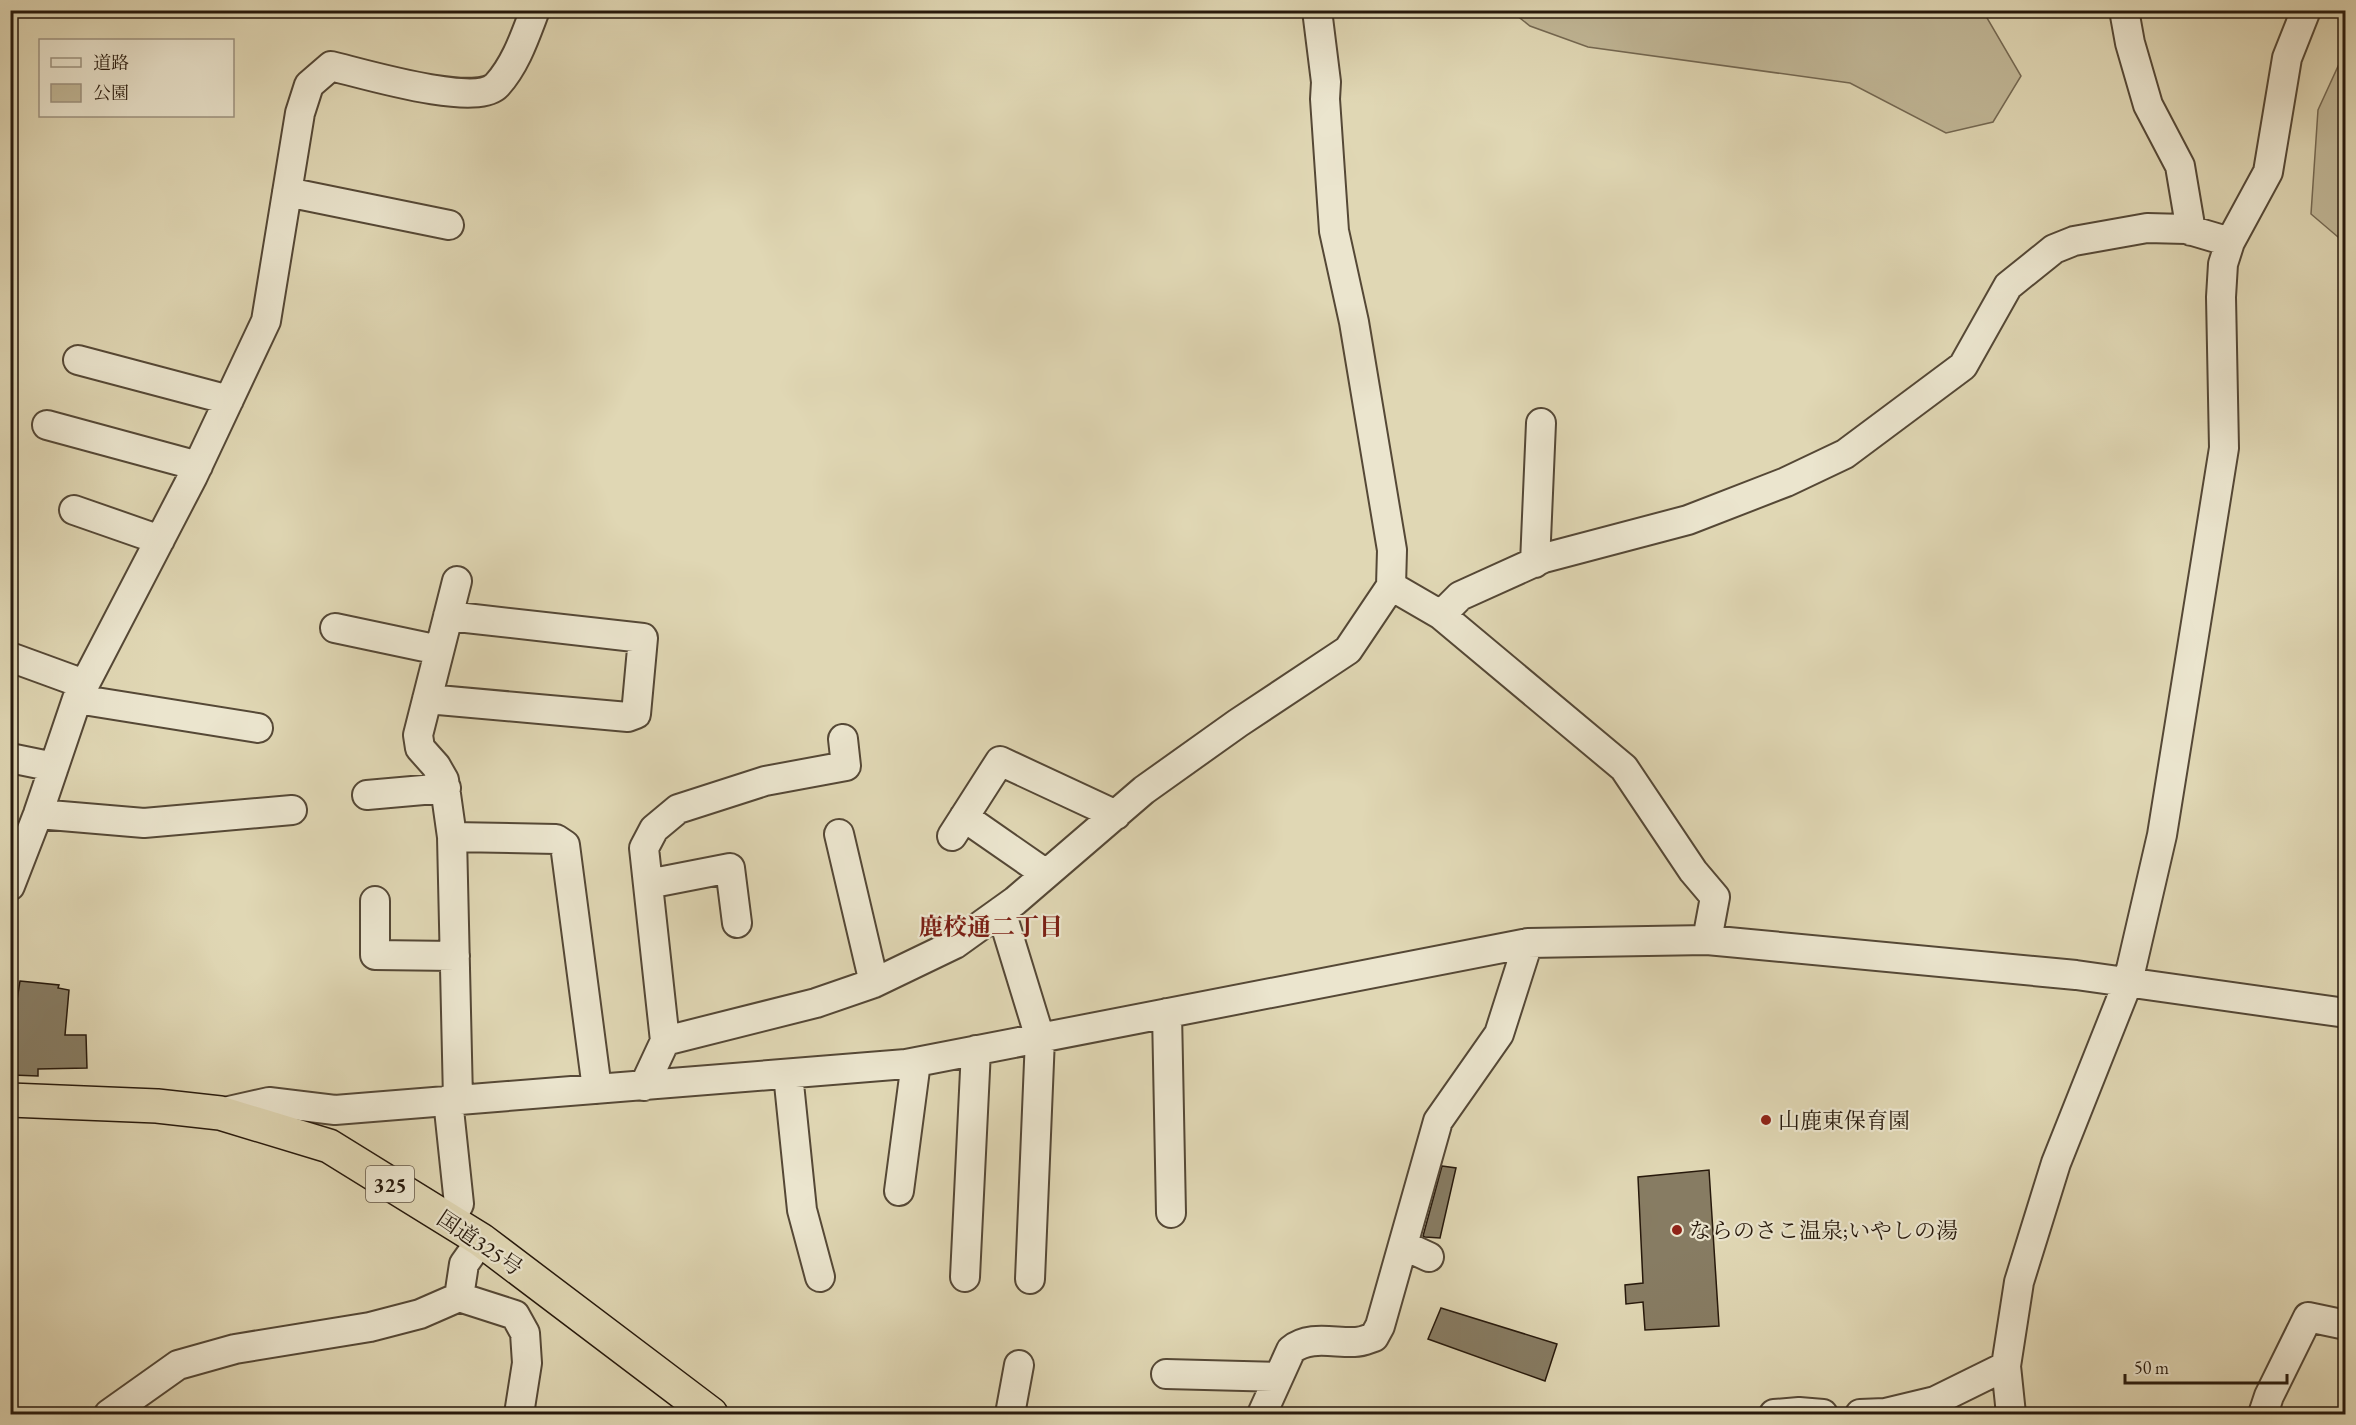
<svg xmlns="http://www.w3.org/2000/svg" width="2356" height="1425" font-family="'EB Garamond','Noto Serif JP',serif">
  <style>
    .green { fill: #c1b797; stroke: #746852; stroke-width: 1.5 }
    .building { fill: #877c63; stroke: #27190c; stroke-width: 1.5 }
    .lines { fill: none; stroke-linecap: round; stroke-linejoin: round }
    .minor-casing { stroke: #554836; stroke-width: 32 }
    .highway-casing { stroke: #27190c; stroke-width: 36 }
    .minor { stroke: #ebe5ce; stroke-width: 28 }
    .highway { stroke: #e0d7b4; stroke-width: 33 }
    .poi-dot { fill: #8f2418; stroke: #ebe5ce; stroke-width: 2 }
    .labels { text-anchor: middle; dominant-baseline: central; stroke-width: 4.5; stroke-linejoin: round; paint-order: stroke }
    .shield { fill: #ebe5ce; stroke: #625646; stroke-width: 1.5 }
    .shield-label { font-size: 21px; font-weight: bold; fill: #27190c }
    .poi-label { font-size: 22px; fill: #27190c; stroke: #ebe5ce; text-anchor: start }
    .street-label { font-size: 22px; fill: #27190c; stroke: #ebe5ce }
    .neighbourhood-label { font-size: 24px; font-weight: bold; fill: #7a1f14; stroke: #ebe5ce }
  </style>
  <rect width="100%" height="100%" fill="#e0d7b4"/>
  <filter id="stains"><feTurbulence type="fractalNoise" baseFrequency=".00333" numOctaves="4"/><feColorMatrix values="0 0 0 0 .2 0 0 0 0 .09 0 0 0 0 .02 0 0 0 .5 -.17"/></filter>
  <radialGradient id="worn" r=".72"><stop offset=".6" stop-color="#630" stop-opacity="0"/><stop offset="1" stop-color="#630" stop-opacity=".3"/></radialGradient>
  <path class="green" d="M1511 11H1983L2021 76 1993 122 1946 133 1850 83 1588 47 1530 26Z
    M2340 62 2346 64 2345 243 2311 214 2318 110Z"/>
  <path class="building" d="M20 981 59 985 58 988 69 990 65 1035H86L87 1068 38 1069V1076L12 1075 14 1019Z
    M1442 1166 1456 1168 1440 1238 1425 1237 1423 1236Z
    M1709 1170 1719 1326 1645 1330 1643 1302 1626 1304 1625 1285 1643 1283 1638 1177Z
    M1441 1308 1557 1344 1545 1381 1428 1339Z"/>
  <g class="lines">
    <g class="minor-casing">
      <path id="minor" d="M2124 10 2130 43 2148 105 2180 166 2191 231
        M287 192 449 225
        M78 360 229 400
        M47 425 198 466
        M74 510 160 540
        M1535 563 1541 423
        M457 581 418 735 420 748 436 766 444 780 452 837 458 1099
        M1391 586 1441 615 1624 768 1693 871 1715 897 1707 940
        M1441 615 1460 596 1544 558 1688 520 1786 482 1845 454 1963 366 2008 286 2054 249 2074 241 2147 228 2186 229 2230 242
        M335 628 439 650
        M10 657 84 684
        M77 699 258 728
        M427 699 628 717 636 714 643 638 448 616
        M10 758 54 767
        M367 795 446 788
        M38 814 144 823 292 810
        M964 817 1046 874
        M839 834 874 983
        M952 836 1000 761 1116 815
        M452 837 556 839 565 845 597 1089
        M648 884 730 868 737 923
        M10 886 38 814 77 699 193 476 266 321 300 113 309 85 331 66C361 73 476 108 497 85 516 64 525 36 535 10
        M375 901V955L455 956
        M1001 911 1040 1038 1030 1279
        M1167 1013 1171 1213
        M665 1041 644 848 654 829 678 809 765 781 846 766 843 739
        M788 1074 802 1210 820 1277
        M644 1086 665 1041 816 1003 874 983 955 944 1015 901 1144 790 1238 723 1348 650 1391 586 1392 550 1354 322 1334 231 1325 99 1326 82 1317 10
        M448 1100 459 1204 450 1221
        M220 1113 269 1102 335 1110 906 1064 1528 943 1707 940 2076 975 2346 1013
        M899 1191 916 1062
        M1403 1245 1429 1257
        M965 1277 976 1050
        M459 1297 515 1315 525 1333 527 1363 519 1414
        M1166 1374 1278 1377
        M109 1414 178 1365 235 1349 370 1327 420 1314 459 1297 464 1264 481 1240
        M1010 1414 1019 1365
        M1262 1414 1291 1350C1309 1335 1334 1343 1355 1342 1362 1342 1368 1339 1374 1337L1380 1326 1438 1121 1499 1034 1528 943
        M1774 1414 1799 1412 1823 1414
        M1860 1414 1885 1413 1935 1401 2006 1366
        M2011 1414 2006 1366 2019 1282 2056 1163 2128 982 2162 835 2224 448 2221 297 2223 264 2230 242 2268 172 2287 58 2306 10
        M2263 1414 2269 1396 2308 1317 2346 1325"/>
    </g>
    <g class="highway-casing">
      <path id="highway" d="M10 1100 157 1106 220 1113 329 1146 481 1240 711 1414"/>
    </g>
    <use href="#minor" class="minor"/>
    <use href="#highway" class="highway"/>
  </g>
  <g class="poi-dot">
    <circle cx="1766" cy="1120" r="6"/>
    <circle cx="1677" cy="1230" r="6"/>
  </g>
  <g class="labels">
    <rect class="shield" x="366" y="1166" width="48" height="36" rx="4.5"/>
    <g class="shield-label">
      <text x="390" y="1184">325</text>
    </g>
    <g class="poi-label">
      <text x="1778" y="1120">山鹿東保育園</text>
      <text x="1689" y="1230">ならのさこ温泉;いやしの湯</text>
    </g>
    <g class="street-label">
      <text transform="translate(480 1243) rotate(34)">国道325号</text>
    </g>
    <g class="neighbourhood-label">
      <text x="991" y="926">鹿校通二丁目</text>
    </g>
  </g>
  <rect width="2356" height="1425" fill="none" stroke="#e0d7b4" stroke-width="36"/>
  <rect x="12" y="12" width="2332" height="1401" fill="none" stroke="#27190c" stroke-width="3"/>
  <rect x="18" y="18" width="2320" height="1389" fill="none" stroke="#27190c" stroke-width="1.5"/>
  <rect x="39" y="39" width="195" height="78" fill="#ebe5ce" stroke="#9d9380" stroke-width="1.5"/>
  <rect x="51" y="58" width="30" height="9" fill="#ebe5ce" stroke="#9d9380" stroke-width="1.5"/>
  <text x="93" y="69" font-size="18" fill="#27190c">道路</text>
  <rect x="51" y="84" width="30" height="18" fill="#c1b797" stroke="#9d9380" stroke-width="1.5"/>
  <text x="93" y="99" font-size="18" fill="#27190c">公園</text>
  <path d="M2125 1374v9h162v-9" fill="none" stroke="#27190c" stroke-width="3"/>
  <text x="2134" y="1374" font-size="18" fill="#27190c" stroke="#ebe5ce" stroke-width="4.5" paint-order="stroke">50 m</text>
  <rect width="100%" height="100%" filter="url(#stains)"/>
  <rect width="100%" height="100%" fill="url(#worn)"/>
</svg>
